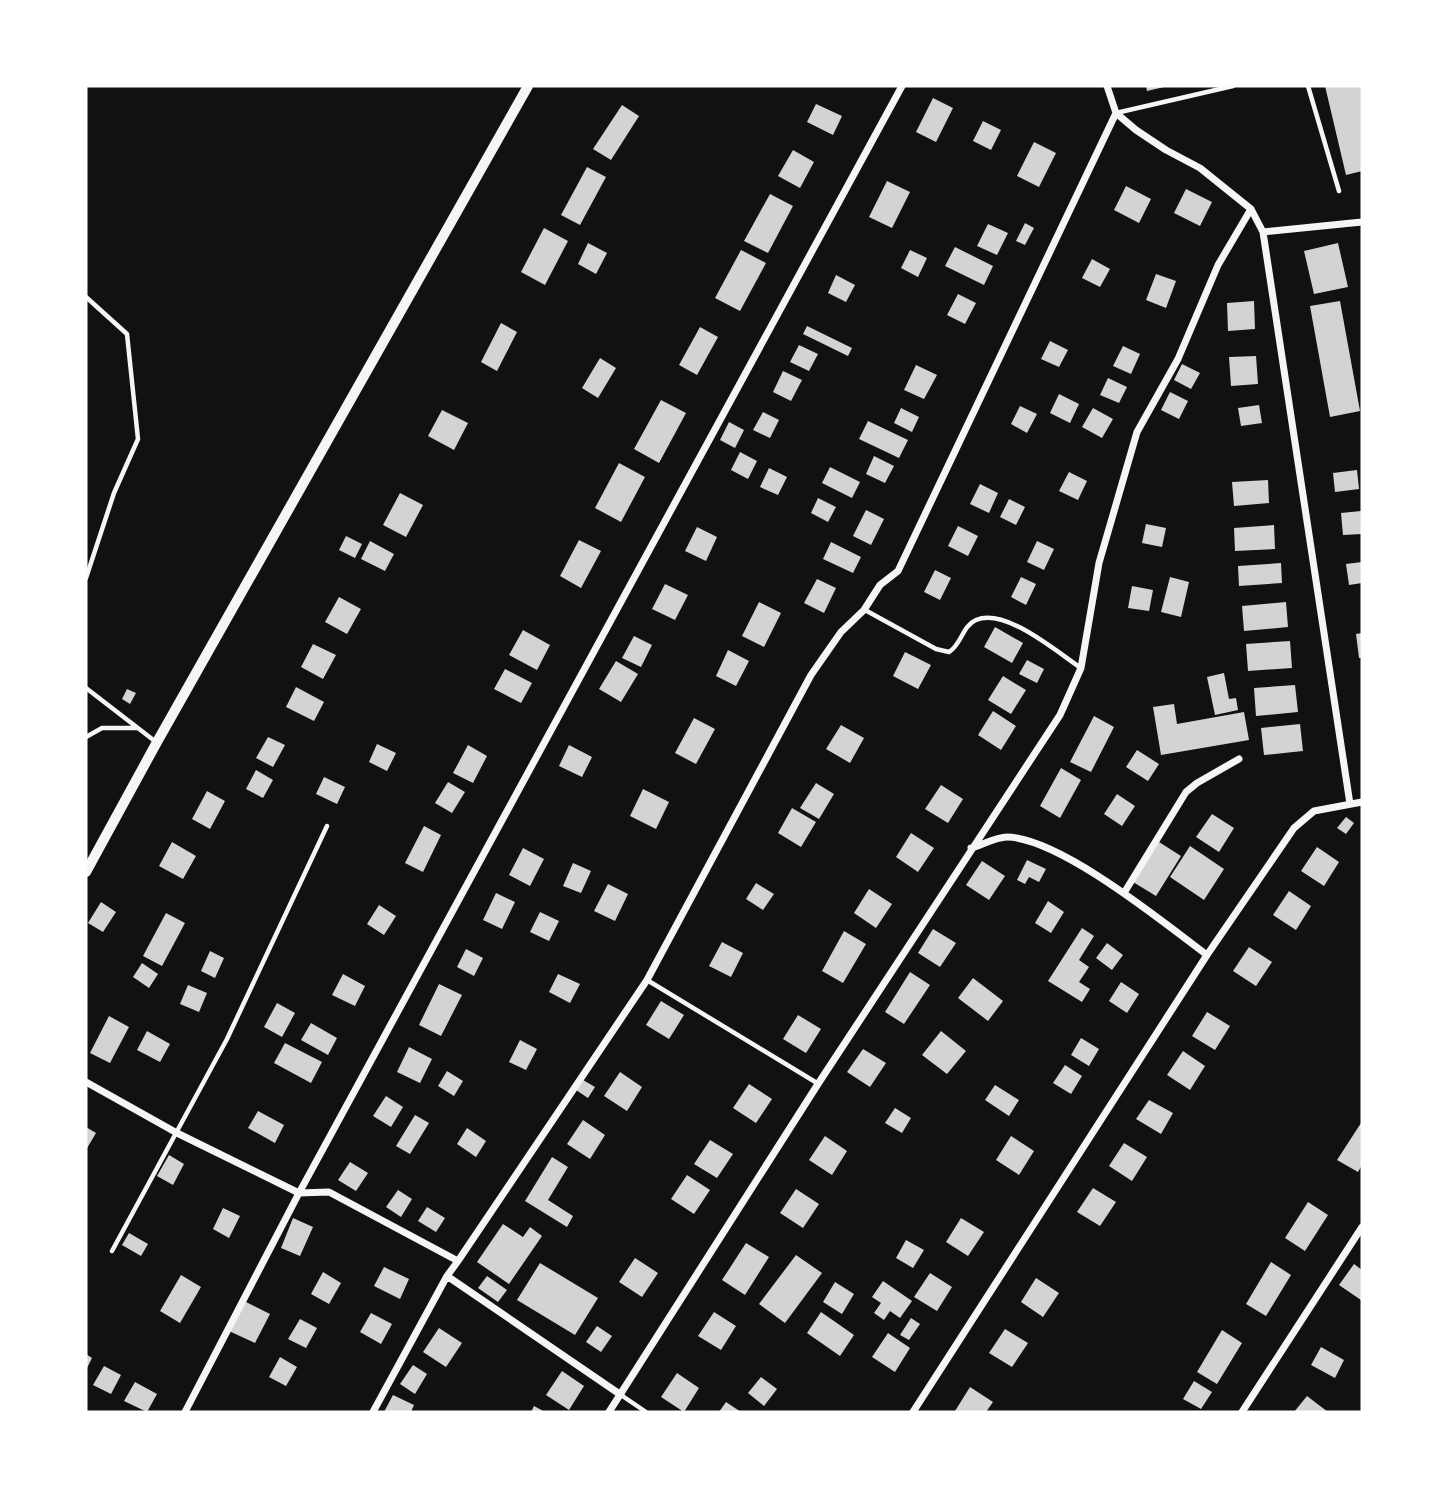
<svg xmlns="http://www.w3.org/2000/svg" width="1448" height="1498" font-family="'Open Sans',sans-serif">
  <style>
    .building { fill: #d3d3d3 }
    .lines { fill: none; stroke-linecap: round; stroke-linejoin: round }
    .service { stroke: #f5f5f5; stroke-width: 4.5 }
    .minor { stroke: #f5f5f5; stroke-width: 7 }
    .tertiary { stroke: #f5f5f5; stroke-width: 10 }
  </style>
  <rect width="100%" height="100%" fill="#111"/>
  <path class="building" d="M1146 86H1164V87L1147 91Z
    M1325 86H1362V171L1346 175Z
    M933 98 953 108 936 142 916 132Z
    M816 104 842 116 833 135 807 122Z
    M622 105 639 116 611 160 593 149Z
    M983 121 1001 130 991 150 973 141Z
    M1034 142 1056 153 1039 187 1017 176Z
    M793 150 814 162 800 188 778 176Z
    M587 167 606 177 580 225 561 215Z
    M887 181 910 192 892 228 869 217Z
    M1126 186 1151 199 1139 223 1114 210Z
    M1186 189 1212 202 1200 226 1174 213Z
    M770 194 793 206 768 253 744 241Z
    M1025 223 1034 228 1025 245 1016 241Z
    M988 224 1008 233 997 255 977 246Z
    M544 228 568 241 545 285 521 272Z
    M588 243 607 253 596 274 578 264Z
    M1338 243 1348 287 1314 294 1304 251Z
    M955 247 993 266 984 285 945 266Z
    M741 250 766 263 740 311 715 298Z
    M910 250 927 258 918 277 901 268Z
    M1092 259 1110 269 1100 287 1082 278Z
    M1156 274 1176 281 1166 308 1146 300Z
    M836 275 855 285 846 302 828 293Z
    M958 294 976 303 965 324 947 315Z
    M1254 301 1255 329 1228 331 1227 303Z
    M1340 301 1360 411 1330 417 1310 306Z
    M501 323 517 332 497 371 481 362Z
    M807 326 852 348 848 356 803 334Z
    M700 327 718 337 697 375 679 365Z
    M1050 341 1068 350 1059 367 1041 359Z
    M799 345 818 354 809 371 790 362Z
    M1123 346 1140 354 1131 374 1113 366Z
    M1256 356 1258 384 1231 386 1229 357Z
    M600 358 616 368 598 398 582 388Z
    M1182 364 1200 373 1191 389 1174 380Z
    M916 365 937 375 924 399 904 390Z
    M783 371 802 380 791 401 773 392Z
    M1108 378 1127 387 1119 403 1100 395Z
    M1170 392 1188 401 1179 419 1161 410Z
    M1059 394 1079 404 1070 423 1050 413Z
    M661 400 686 413 659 463 634 449Z
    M1259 405 1262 423 1241 426 1238 408Z
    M1020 406 1037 414 1027 433 1011 424Z
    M901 408 919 417 912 432 894 423Z
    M1093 408 1113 419 1102 438 1082 427Z
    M442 410 468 423 454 450 428 436Z
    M763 412 779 420 770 438 753 430Z
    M868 421 908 440 899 458 859 439Z
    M729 422 744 430 735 448 720 440Z
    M740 452 757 461 748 479 731 470Z
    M874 456 894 466 885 483 866 474Z
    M619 463 645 477 621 522 595 508Z
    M830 467 860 482 852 498 822 483Z
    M769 468 787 477 778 495 760 487Z
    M1357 470 1359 489 1335 492 1333 473Z
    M1069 472 1087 481 1078 500 1059 491Z
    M1268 480 1269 503 1234 506 1232 482Z
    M980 484 998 493 989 513 970 504Z
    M400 493 423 505 406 537 383 525Z
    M818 498 836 507 828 522 811 513Z
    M1009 499 1025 507 1016 525 1000 517Z
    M866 510 884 519 871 545 853 536Z
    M1361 511 1362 534 1343 535 1341 513Z
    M1146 524 1166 528 1162 547 1142 543Z
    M1274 525 1275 549 1235 551 1234 528Z
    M958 526 978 536 968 556 948 546Z
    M697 527 717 537 706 561 685 551Z
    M346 536 362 544 355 558 339 550Z
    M579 540 601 551 581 588 560 576Z
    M370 541 394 554 385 571 361 559Z
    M1037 541 1054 549 1044 570 1027 562Z
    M831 542 861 557 853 573 823 559Z
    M1362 562V583L1349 585 1346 564Z
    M1281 563 1282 583 1239 586 1238 566Z
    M935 570 951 578 940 600 924 592Z
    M1021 577 1036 584 1026 605 1011 597Z
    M1170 577 1189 582 1181 617 1161 612Z
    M817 579 836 588 824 613 804 603Z
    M665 584 688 595 675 620 652 609Z
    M1132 586 1153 590 1149 611 1128 608Z
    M339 597 361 609 347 634 325 622Z
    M759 602 781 613 764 647 742 636Z
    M1286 602 1288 627 1244 631 1242 606Z
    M995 627 1023 643 1012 663 984 647Z
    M523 630 550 645 537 670 509 655Z
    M1362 633V658H1359L1356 634Z
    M634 636 652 645 641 667 622 658Z
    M1290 641 1292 668 1248 671 1246 644Z
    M313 644 336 655 323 679 301 667Z
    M728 650 749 661 736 686 716 676Z
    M905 652 931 665 918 689 893 676Z
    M1027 660 1044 669 1037 683 1019 674Z
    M616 661 638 674 621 702 599 689Z
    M505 669 532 683 521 703 494 689Z
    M1224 673 1229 699 1236 698 1238 710 1215 715 1207 677Z
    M1003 676 1026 690 1011 714 988 700Z
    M1295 685 1298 712 1256 716 1254 688Z
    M296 687 324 702 314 721 286 707Z
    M127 689 136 693 130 704 122 699Z
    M1174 704 1177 724 1244 712 1249 740 1161 755 1153 707Z
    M993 711 1016 726 1001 750 978 735Z
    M1094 716 1114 727 1091 772 1070 762Z
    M694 718 715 729 696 764 675 753Z
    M1300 724 1303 751 1264 755 1261 728Z
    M841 725 864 738 850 763 826 749Z
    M268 737 285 745 273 767 256 758Z
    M377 744 396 753 387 771 369 762Z
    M468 745 487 756 473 783 453 773Z
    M569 745 592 757 582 777 559 766Z
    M1137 750 1159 764 1148 781 1126 767Z
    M1061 768 1081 780 1060 818 1040 806Z
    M256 770 273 780 263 798 246 789Z
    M324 777 345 787 337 804 316 794Z
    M448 782 465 792 452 813 435 803Z
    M816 783 834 794 819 819 800 808Z
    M941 785 963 799 948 823 925 809Z
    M643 789 669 802 656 829 630 816Z
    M207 791 225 801 210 829 192 819Z
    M1117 794 1135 806 1122 826 1104 814Z
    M792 808 816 822 801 847 778 833Z
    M1212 814 1234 828 1219 852 1196 837Z
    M1346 817 1354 823 1346 834 1337 828Z
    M424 826 441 835 423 872 405 863Z
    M911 833 934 848 918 872 896 857Z
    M172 842 196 856 183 879 159 866Z
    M1159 842 1181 856 1156 896 1133 882Z
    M1190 846 1224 869 1204 900 1170 877Z
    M1317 847 1339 862 1324 886 1301 871Z
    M523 848 544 859 530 886 509 875Z
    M1027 860 1046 869 1039 882 1029 877 1025 884 1017 880Z
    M982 861 1005 876 989 900 966 885Z
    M573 863 591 871 581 893 563 886Z
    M756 883 774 894 763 910 746 899Z
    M608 884 628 894 615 921 594 911Z
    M869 889 892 904 876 928 854 913Z
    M1289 891 1311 906 1296 930 1273 915Z
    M496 893 515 902 502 929 483 920Z
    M1048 901 1064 912 1051 933 1035 923Z
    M101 902 116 912 103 932 88 923Z
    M379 905 396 916 384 935 367 924Z
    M540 912 559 921 549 941 530 932Z
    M166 913 185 923 162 966 143 956Z
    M1082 928 1094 936 1079 960 1089 967 1079 982 1090 989 1082 1002 1048 981Z
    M933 929 956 943 940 967 918 953Z
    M844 931 866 944 843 983 822 971Z
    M722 942 743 953 731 977 709 966Z
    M1107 943 1123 955 1112 970 1096 958Z
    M1249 947 1272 962 1256 986 1233 971Z
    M466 949 483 958 474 976 457 967Z
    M210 951 224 958 215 978 201 971Z
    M142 963 158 974 149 988 133 977Z
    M910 972 930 985 904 1024 885 1012Z
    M343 974 365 986 355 1006 332 995Z
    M558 974 580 984 570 1003 549 992Z
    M973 978 1003 1001 988 1021 958 998Z
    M1121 982 1139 994 1127 1013 1109 1001Z
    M439 984 462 995 441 1036 419 1025Z
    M188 985 207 993 199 1012 180 1004Z
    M661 1001 684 1015 669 1039 646 1025Z
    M277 1003 295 1013 282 1037 264 1027Z
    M1207 1012 1230 1026 1215 1050 1192 1036Z
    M798 1015 821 1029 806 1053 783 1039Z
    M109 1016 129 1027 110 1063 90 1053Z
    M311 1023 337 1038 328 1055 301 1040Z
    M147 1031 170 1044 160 1062 137 1050Z
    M941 1031 966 1051 947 1074 922 1055Z
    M1081 1038 1099 1049 1089 1066 1071 1055Z
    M520 1040 537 1049 526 1070 509 1062Z
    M285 1043 322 1062 311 1083 274 1063Z
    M409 1047 432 1059 420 1083 397 1072Z
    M863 1049 886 1063 870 1087 847 1072Z
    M1183 1051 1205 1066 1190 1090 1167 1075Z
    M1065 1065 1082 1076 1071 1094 1053 1083Z
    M447 1071 463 1081 454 1096 438 1086Z
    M620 1072 642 1087 627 1111 604 1096Z
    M583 1080 595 1087 588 1098 576 1090Z
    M749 1084 772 1099 756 1123 733 1108Z
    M995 1085 1019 1100 1009 1116 985 1100Z
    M386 1096 403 1107 391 1127 373 1116Z
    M1149 1100 1173 1113 1161 1134 1136 1119Z
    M895 1108 911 1118 902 1133 885 1123Z
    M258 1111 284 1125 275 1143 248 1128Z
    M415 1115 429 1123 410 1154 396 1146Z
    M583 1120 605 1135 590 1159 567 1144Z
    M1361 1123 1362 1165 1358 1172 1337 1160Z
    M86 1127 96 1133 86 1150Z
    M467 1128 486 1141 476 1157 457 1144Z
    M825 1136 847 1151 832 1175 809 1160Z
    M1011 1136 1034 1151 1019 1175 996 1160Z
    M710 1140 733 1154 717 1178 694 1164Z
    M1124 1143 1147 1157 1132 1181 1109 1166Z
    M169 1155 184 1164 173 1185 157 1176Z
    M552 1157 568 1167 548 1200 573 1216 567 1227 525 1201Z
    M350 1162 368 1173 356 1191 338 1180Z
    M687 1175 710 1190 694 1214 671 1199Z
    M1093 1188 1116 1202 1100 1226 1077 1212Z
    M796 1189 819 1204 803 1228 780 1213Z
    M398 1190 412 1199 401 1217 386 1207Z
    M1308 1202 1328 1215 1305 1251 1285 1238Z
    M427 1207 445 1218 436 1232 418 1221Z
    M223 1208 240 1216 229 1238 213 1229Z
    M293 1218 313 1227 300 1256 281 1248Z
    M961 1218 984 1232 968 1256 946 1242Z
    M503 1224 523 1237 530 1227 542 1236 509 1284 477 1262Z
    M129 1233 148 1244 141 1256 122 1245Z
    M906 1240 924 1250 913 1268 896 1258Z
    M746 1243 769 1257 745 1295 722 1280Z
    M796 1255 822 1273 785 1323 759 1304Z
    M635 1258 658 1273 642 1297 619 1282Z
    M1271 1262 1291 1275 1266 1316 1246 1304Z
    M540 1263 598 1298 575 1335 517 1300Z
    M1354 1264 1362 1270 1361 1300 1339 1285Z
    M384 1267 409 1279 400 1299 374 1286Z
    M323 1272 341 1283 329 1304 311 1294Z
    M930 1273 952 1287 937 1311 914 1297Z
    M181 1275 201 1287 180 1323 160 1311Z
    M487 1276 507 1290 498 1302 478 1288Z
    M1036 1278 1059 1293 1043 1317 1021 1302Z
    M883 1281 912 1301 900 1318 890 1311 884 1320 874 1313 881 1303 872 1297Z
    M835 1282 854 1294 842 1314 823 1302Z
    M244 1301 270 1314 255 1343 229 1331Z
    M714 1312 736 1326 721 1350 698 1336Z
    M821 1312 854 1335 840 1356 807 1333Z
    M371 1313 392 1324 381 1344 360 1332Z
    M911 1318 920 1324 909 1340 900 1335Z
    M300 1319 317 1328 306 1348 288 1339Z
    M597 1326 612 1336 601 1352 586 1342Z
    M439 1328 462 1343 446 1367 423 1352Z
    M1005 1329 1028 1343 1012 1367 989 1353Z
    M1222 1330 1242 1343 1217 1384 1197 1372Z
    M888 1333 910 1348 895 1372 872 1357Z
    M1321 1347 1344 1360 1335 1378 1311 1365Z
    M86 1354 92 1358 86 1370Z
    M280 1357 297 1367 286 1386 269 1377Z
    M413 1365 427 1374 415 1394 400 1384Z
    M104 1366 121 1375 111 1394 93 1385Z
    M562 1371 584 1386 569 1410 546 1395Z
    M677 1373 699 1388 684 1412 661 1397Z
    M761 1377 777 1389 764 1406 748 1393Z
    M1194 1381 1212 1392 1201 1409 1183 1399Z
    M135 1382 157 1394 147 1412 124 1401Z
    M970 1387 993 1402 986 1412 955 1411Z
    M393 1395 414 1405 411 1412H384Z
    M1307 1396 1328 1412H1294Z
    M726 1402 741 1412H719Z
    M534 1406 545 1412H531Z"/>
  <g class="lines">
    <path class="service" d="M1308 86 1339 191
      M1116 113 1233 86
      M86 297 127 334 138 439 114 493 86 578
      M865 610 936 649 949 652C962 644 962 626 976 620 1005 607 1057 652 1081 668
      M86 688 156 742
      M86 737 102 728H137
      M647 980 817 1083
      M112 1251 227 1039 327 826
      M621 1395 646 1412"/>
    <path class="minor" d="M1116 113 1136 130 1166 150 1200 168 1251 209
      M1263 232 1350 804
      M971 848C982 845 996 837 1007 837 1060 838 1163 922 1207 955
      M1124 893 1186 792 1197 783 1239 759
      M86 1082 177 1133 299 1193 329 1192 458 1261 647 980 811 675 841 632 864 610 880 585 898 571 1116 113 1107 86
      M447 1276 621 1395
      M185 1412 299 1193 902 86
      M373 1412 447 1276 458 1261
      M609 1412 818 1084 1060 715 1081 668 1099 563 1137 432 1178 359 1218 265 1251 209 1263 232 1362 222
      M913 1412 1207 955 1294 828 1314 811 1362 802
      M1242 1412 1362 1227"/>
    <path class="tertiary" d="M86 872 157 742 528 86"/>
  </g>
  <rect width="1448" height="1498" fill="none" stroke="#ffffff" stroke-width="175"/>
</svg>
